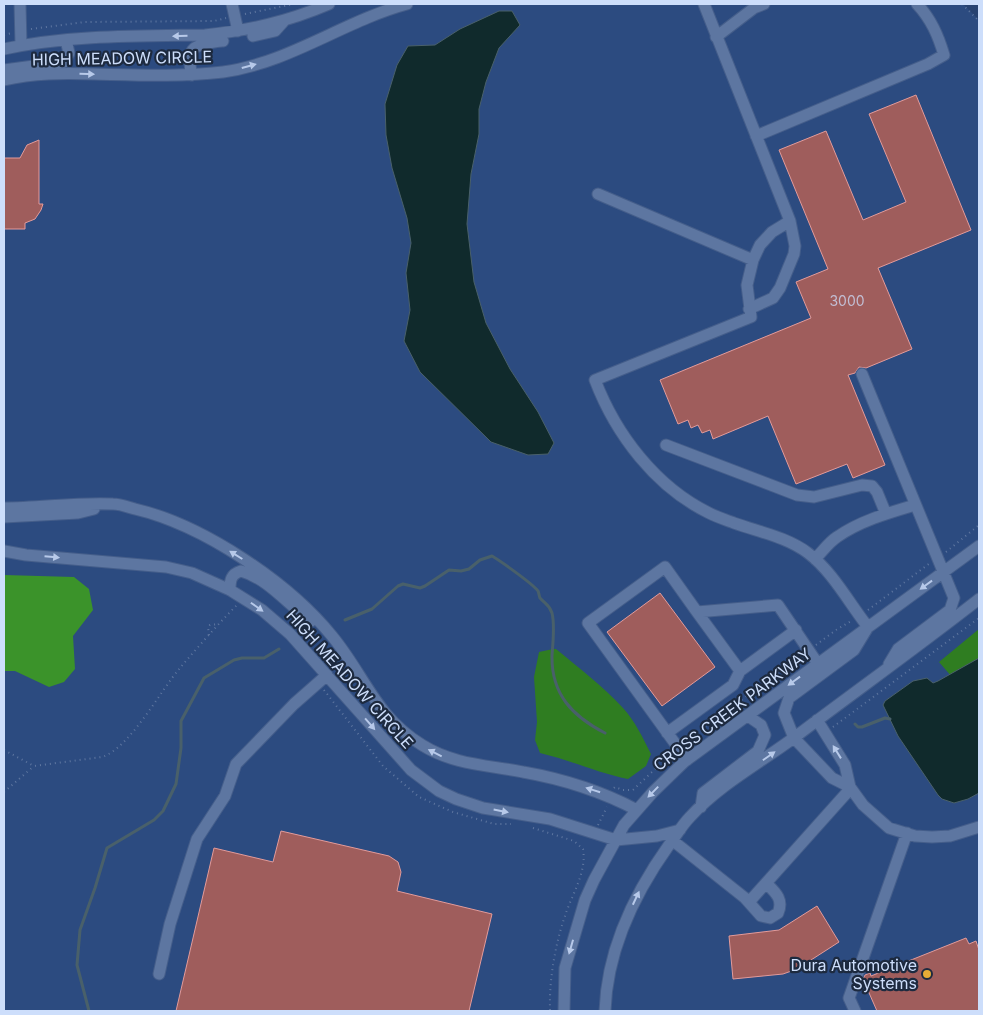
<svg xmlns="http://www.w3.org/2000/svg" width="983" height="1015" font-family="Inter,sans-serif">
  <style>
    .built { fill: #2c4b80 }
    .green { fill: #2f7d21 }
    .forest { fill: #3b932a }
    .water { fill: #102a2c; stroke: #49606a }
    .lines { fill: none; stroke-linecap: round; stroke-linejoin: round }
    .stream { stroke: #49606a; stroke-width: 3 }
    .building { fill: #9f5d5c; stroke: #e39b9a }
    .minor-casing { stroke: #455e8a; stroke-width: 13 }
    .path { stroke: #5f77a0; stroke-width: 2; stroke-dasharray: 1 4; stroke-linecap: butt }
    .minor { stroke: #5d76a1; stroke-width: 11 }
    .oneway { fill: #b7c9e9 }
    .poi-dot { fill: #e6ac36; stroke: #1d2a3f; stroke-width: 2 }
    .labels { text-anchor: middle; dominant-baseline: central; stroke-width: 4.5; stroke-linejoin: round; paint-order: stroke }
    .number-label { font-size: 14px; fill: #c2bed3 }
    .street-label { font-size: 16px; fill: #cddefb; stroke: #1d2a3f }
    .poi-label { font-size: 16px; fill: #cddefb; stroke: #1d2a3f; text-anchor: end }
  </style>
  <rect width="100%" height="100%" fill="#274271"/>
  <path class="built" d="M4 4H963L979 20V1011H4Z"/>
  <path class="green" d="M979 629V701L971 699 939 662Z
    M553 649H556C579 668 603 686 623 708 635 721 643 738 651 754L646 766 628 779C598 773 570 760 540 753L535 740 537 722 534 677 539 652Z"/>
  <path class="forest" d="M4 575 74 577 89 589 93 610 73 636 75 669 64 682 49 687 15 671H4Z"/>
  <path class="water" d="M499 11H512L520 25 499 48 486 82 479 109V134L471 174 467 224 474 282 486 323 510 369 538 412 554 443 548 454 528 455 491 442 420 372 404 341 410 310 406 273 411 243 407 218 392 168 386 135 385 104 397 65 408 46 435 45 460 29Z
    M979 658V793L968 799 954 803 942 799 938 795 898 736 883 705 885 701 913 681 927 678 933 683 938 681Z"/>
  <g class="lines">
    <path class="stream" d="M345 620 372 609 398 586 403 584 420 588 425 586 449 570 461 571 469 569 480 560 492 556C499 560 533 584 538 591 539 593 539 596 540 598 545 604 549 604 552 613 555 625 553 642 552 655 551 694 572 716 605 733
      M855 724 858 727H862L885 718 890 719
      M89 1011 77 965 80 930 95 888 107 848 154 820 163 811 176 784 181 748V721L204 678 234 660 242 658H264L279 649"/>
  </g>
  <path class="building" d="M916 95 971 230 878 268 912 349 866 368 859 367 855 373 848 375 885 465 853 478 847 464 796 484 768 416 713 439 710 430 702 433 698 425 691 428 688 420 678 424 660 380 811 318 796 282 828 269 779 150 826 131 863 220 906 202 869 114Z
    M39 140V204H43L41 210 35 219 25 223V229H4V158H20L27 145Z
    M660 593 715 667 662 706 607 632Z
    M281 831 389 856 398 862 401 872 397 891 492 914 469 1011H176L214 848 273 862Z
    M817 906 839 942 797 969 783 974 733 979 729 936 779 930Z
    M966 938 969 944 976 941 979 950V1011H877L866 986 864 987 862 982 865 975 870 973 871 976Z"/>
  <g class="lines">
    <g class="minor-casing">
      <path id="minor" d="M20 4 21 45
        M232 4 238 31
        M704 4 790 221 772 232 760 245 753 260 747 285 751 317 595 380C616 435 656 487 709 513 717 517 726 520 734 523 759 532 787 537 808 553 833 572 849 603 868 627L854 650 789 698 784 713 794 738 832 778 850 787
        M253 36 275 31 284 21
        M716 37 754 8 764 4
        M4 49C69 35 138 36 205 35 250 30 287 22 329 4
        M4 70 64 62 69 53 66 40
        M192 75C184 45 197 44 223 41
        M4 80C34 73 63 73 94 74 137 75 180 77 223 72 289 63 344 21 407 4
        M756 136 928 64 944 55C938 35 931 19 917 4
        M598 194 753 260
        M749 309 773 298 780 288 794 254 795 246 790 221
        M862 374 954 598 950 610 898 649 889 664
        M666 445 797 495 814 497 862 485 872 486 877 492 886 514
        M4 508C40 508 77 502 113 504 120 504 128 507 135 509 203 525 288 582 332 636 365 676 375 716 422 745 454 765 488 765 523 772 563 779 601 791 637 810
        M4 517 78 513 94 509
        M4 551 26 555 166 567 192 573 230 590 262 610 290 634 411 770 439 791 456 799 483 808 550 819 616 840 657 836 680 830
        M815 559C822 552 829 542 837 537 860 521 888 513 915 505
        M230 590C230 580 231 574 241 571 269 579 288 605 311 621
        M697 612 740 671
        M817 720 845 765 850 787 863 805 889 828 915 836 932 837 950 836 979 827
        M667 733 733 685 740 671 796 630
        M687 760 588 623 665 567 697 612 778 605 818 664
        M701 807 703 793 758 751 765 735 761 725 748 716
        M672 840 745 898 761 916 770 918 778 913C784 899 775 892 766 883
        M749 902 851 788
        M159 974 170 924 197 839 225 796 236 764 294 704 327 675
        M564 1011 565 968 585 900 594 880 624 825 653 792 684 762 979 546
        M605 1011C607 950 634 894 669 845 676 836 682 825 690 817 719 785 760 763 795 737 856 691 919 646 979 599
        M855 1011 849 998 907 833"/>
    </g>
    <path class="path" d="M584 4H585
      M962 4 979 21
      M245 14 294 4
      M31 29 85 22 214 21 226 18
      M4 35 12 33
      M946 552 979 525
      M868 610 930 563
      M209 635 208 627 210 625 219 624
      M816 645 836 630 851 621
      M324 690 383 766 419 797 453 812 494 824H511
      M833 727 979 618
      M685 741 800 657
      M4 750 34 766 102 757C130 748 160 691 180 668 198 647 217 625 237 605
      M614 788 615 787 623 790H633L671 754
      M4 792 34 766
      M598 825 607 807
      M533 828 574 841 583 849C587 872 572 894 565 916 555 945 549 980 550 1011"/>
    <use href="#minor" class="minor"/>
  </g>
  <defs><path id="oneway-solid" d="M-6-.8H1V-3.2L6.5 0L1 3.2V.8H-6Z" transform="scale(1.25)"/></defs>
  <g class="oneway">
    <use href="#oneway-solid" transform="translate(180 36) rotate(179)"/>
    <use href="#oneway-solid" transform="translate(249 66) rotate(-15)"/>
    <use href="#oneway-solid" transform="translate(87 74) rotate(1)"/>
    <use href="#oneway-solid" transform="translate(236 555) rotate(-148)"/>
    <use href="#oneway-solid" transform="translate(52 557) rotate(5)"/>
    <use href="#oneway-solid" transform="translate(926 585) rotate(144)"/>
    <use href="#oneway-solid" transform="translate(257 607) rotate(35)"/>
    <use href="#oneway-solid" transform="translate(794 681) rotate(144)"/>
    <use href="#oneway-solid" transform="translate(370 724) rotate(49)"/>
    <use href="#oneway-solid" transform="translate(837 752) rotate(-122)"/>
    <use href="#oneway-solid" transform="translate(435 753) rotate(-153)"/>
    <use href="#oneway-solid" transform="translate(769 756) rotate(-35)"/>
    <use href="#oneway-solid" transform="translate(593 790) rotate(-162)"/>
    <use href="#oneway-solid" transform="translate(653 792) rotate(134)"/>
    <use href="#oneway-solid" transform="translate(501 811) rotate(11)"/>
    <use href="#oneway-solid" transform="translate(636 898) rotate(-65)"/>
    <use href="#oneway-solid" transform="translate(571 947) rotate(106)"/>
  </g>
  <circle class="poi-dot" cx="927" cy="974" r="5"/>
  <g class="labels">
    <g class="number-label">
      <text x="847" y="300">3000</text>
    </g>
    <g class="street-label">
      <text transform="translate(122 58) rotate(-1)">HIGH MEADOW CIRCLE</text>
      <text transform="translate(350 679) rotate(48)">HIGH MEADOW CIRCLE</text>
      <text transform="translate(732 709) rotate(-37)">CROSS CREEK PARKWAY</text>
    </g>
    <g class="poi-label">
      <text x="917" y="965">Dura Automotive<tspan x="917" dy="18">Systems</tspan></text>
    </g>
  </g>
  <rect width="983" height="1015" fill="none" stroke="#cddefb" stroke-width="10"/>
</svg>
